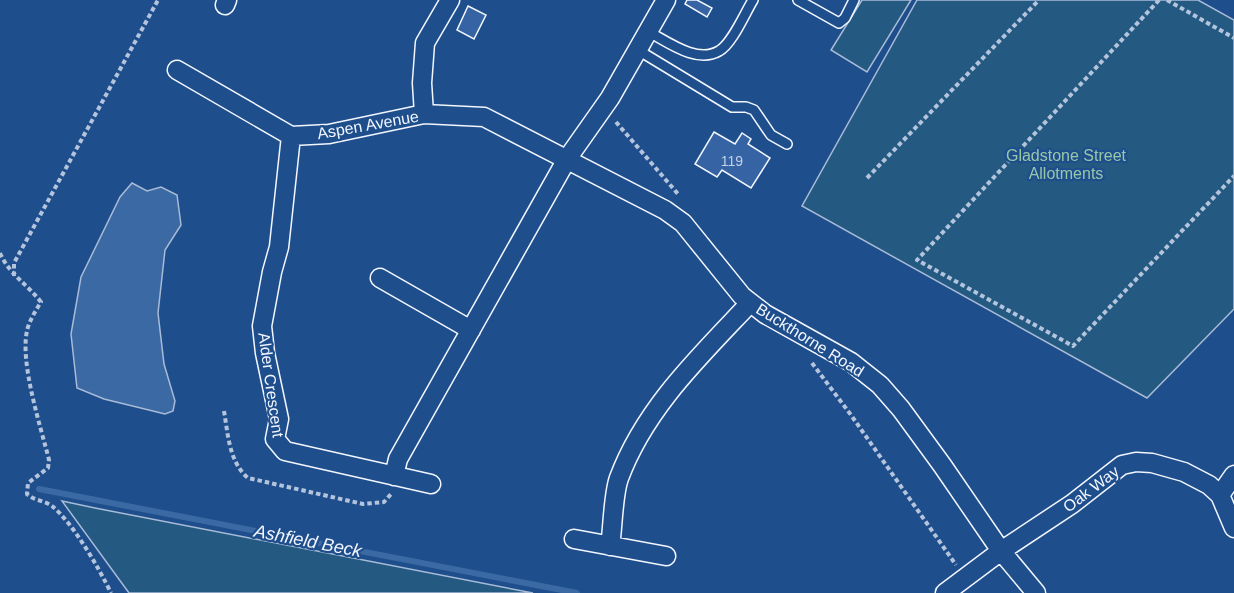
<svg xmlns="http://www.w3.org/2000/svg" width="1234" height="593" font-family="Helvetica,sans-serif">
  <style>
    .green { fill: #245a82; stroke: #a8bbd7; stroke-width: 1.5 }
    .water { fill: #3b69a3; stroke: #a8bbd7; stroke-width: 1.5 }
    .lines { fill: none; stroke-linecap: round; stroke-linejoin: round }
    .stream { stroke: #3b69a3; stroke-width: 6 }
    .building { fill: #3563a3; stroke: #f2f6ff; stroke-width: 1.5 }
    .lane-casing { stroke: #f2f6ff; stroke-width: 12 }
    .street-casing { stroke: #f2f6ff; stroke-width: 21 }
    .path { stroke: #b3c4dc; stroke-width: 4; stroke-dasharray: 4.5 3; stroke-linecap: butt }
    .lane { stroke: #1f4e8c; stroke-width: 9 }
    .street { stroke: #1f4e8c; stroke-width: 18 }
    .labels { text-anchor: middle; dominant-baseline: central; stroke-width: 4.5; stroke-linejoin: round; paint-order: stroke }
    .number-label { font-size: 14px; fill: #c3d1e8 }
    .street-label { font-size: 16px; fill: #f2f6ff; stroke: #1f4e8c }
    .park-label { font-size: 16px; fill: #97c8a6; stroke: #1f4e8c }
    .water-label { font-size: 18px; font-style: italic; fill: #f2f6ff; stroke: #1f4e8c }
  </style>
  <rect width="100%" height="100%" fill="#1f4e8c"/>
  <path class="green" d="M862 0H911L867 72 831 50Z
    M917 0H1198L1234 20V309L1147 398 802 206Z
    M62 501 95 508 533 593H129Z"/>
  <path class="water" d="M132 183 147 191 161 187 177 195 181 225 165 250 158 313 164 364 175 401 173 411 165 414 104 399 77 388 71 334 81 277 120 197Z"/>
  <g class="lines">
    <path class="stream" d="M39 489 577 593"/>
  </g>
  <path class="building" d="M687 0H697L712 8 707 17 685 4Z
    M468 6 486 15 474 39 457 30Z
    M714 132 735 144 742 133 751 139 748 144 770 158 751 188 722 170 717 177 695 164Z"/>
  <g class="lines">
    <g class="lane-casing">
      <path id="lane" d="M798 0 839 23 845 18 854 0
        M649 32C668 42 697 64 719 51 732 44 745 13 753 0
        M638 50 732 107H746L754 110 771 135 787 144"/>
    </g>
    <g class="street-casing">
      <path id="street" d="M225 5 227 0
        M177 70 291 136 329 134 424 114 484 117 665 210 683 223 742 296 765 314 851 362 880 385 901 409 942 465 1001 551 1036 593
        M424 114 422 83 425 43 450 0
        M291 136 279 247 272 272 262 326 265 353 279 419 275 439 285 451 431 484
        M380 278 471 330
        M394 476 398 459 567 159 610 98 666 0
        M1220 495 1234 475
        M574 539 666 556
        M610 546C613 527 613 494 619 478 645 408 700 356 750 303
        M945 593 1001 551 1072 504 1122 465 1136 462 1152 463 1184 472 1209 485 1220 495 1234 528"/>
    </g>
    <path class="path" d="M1159 0 917 260 1073 346 1234 176
      M1167 0 1234 38
      M616 122 678 194
      M867 178 1039 0
      M0 253C9 274 27 284 41 302 36 310 31 318 28 327 18 359 41 427 49 460L48 468 28 483 27 494C34 501 44 500 52 506 73 523 99 568 111 593
      M14 276V263L158 0
      M812 363 851 415 956 565
      M224 411C228 434 229 462 248 478L363 504 384 502 391 494"/>
    <use href="#lane" class="lane"/>
    <use href="#street" class="street"/>
  </g>
  <g class="labels">
    <g class="number-label">
      <text x="732" y="161">119</text>
    </g>
    <g class="street-label">
      <text transform="translate(368 125) rotate(-10)">Aspen Avenue</text>
      <text transform="translate(810 340) rotate(32)">Buckthorne Road</text>
      <text transform="translate(271 385) rotate(82)">Alder Crescent</text>
      <text transform="translate(1091 489) rotate(-37)">Oak Way</text>
    </g>
    <g class="park-label">
      <text x="1066" y="155">Gladstone Street<tspan x="1066" dy="18">Allotments</tspan></text>
    </g>
    <g class="water-label">
      <text transform="translate(308 541) rotate(11)">Ashfield Beck</text>
    </g>
  </g>
</svg>
